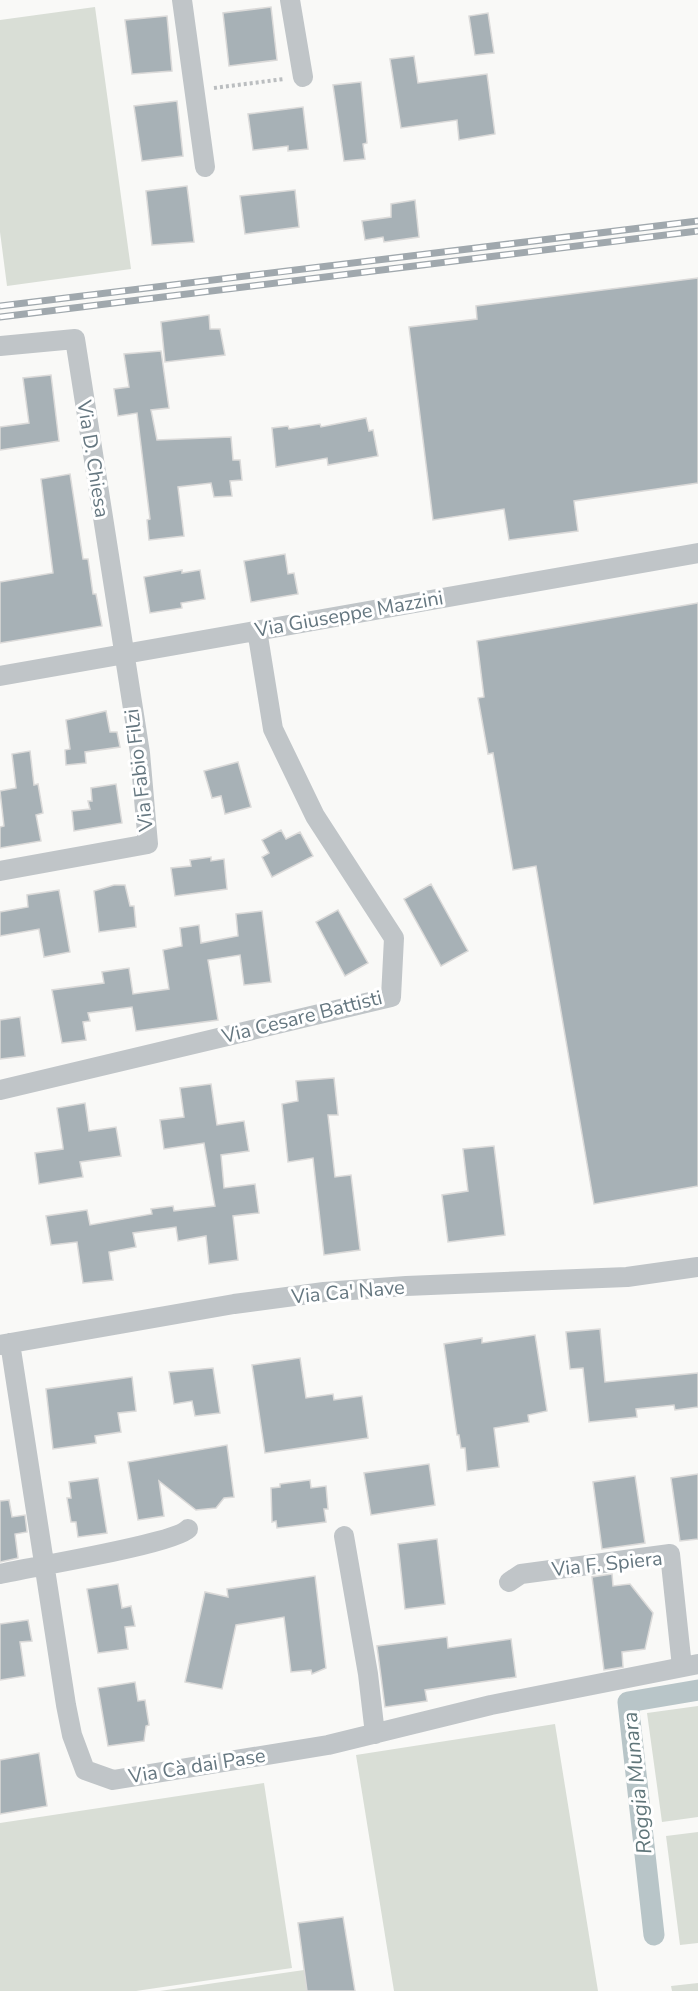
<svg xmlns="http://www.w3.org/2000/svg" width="698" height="1991" font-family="'Nunito Sans',sans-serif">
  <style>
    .green { fill: #d9ded6 }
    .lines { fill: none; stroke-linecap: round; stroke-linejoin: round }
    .canal { stroke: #b8c5c8; stroke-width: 21 }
    .building { fill: #a7b1b6; stroke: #dbdad9; stroke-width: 1.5 }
    .path { stroke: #bbbec0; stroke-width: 4; stroke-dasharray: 3 3; stroke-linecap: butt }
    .minor { stroke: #c0c5c8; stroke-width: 20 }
    .rail-casing { stroke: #a0a8ad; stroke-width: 7 }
    .rail { stroke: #fff; stroke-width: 4.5; stroke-dasharray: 14; stroke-linecap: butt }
    .labels { text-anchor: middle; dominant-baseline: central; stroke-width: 6; stroke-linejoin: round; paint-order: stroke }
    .street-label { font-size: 20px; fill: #657780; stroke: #fff }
    .water-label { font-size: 21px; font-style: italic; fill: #60767a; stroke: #fff }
  </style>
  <rect width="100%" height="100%" fill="#f9f9f7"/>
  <path class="green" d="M95 7 131 269 7 286 0 232V20Z
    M698 1706V1817L662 1822 647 1713Z
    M555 1724 598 1991H394L356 1755Z
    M264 1783 292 1968 136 1991H0V1823Z
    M698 1832V1943L680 1945 666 1836Z
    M304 1970 307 1991H160Z
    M698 1983V1991H672L671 1986Z"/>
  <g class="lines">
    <path class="canal" d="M654 1935 628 1702 698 1690"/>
  </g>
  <path class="building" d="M271 7 277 60 229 66 223 13Z
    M488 13 494 53 475 55 469 16Z
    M167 16 172 71 132 74 125 20Z
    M414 56 418 83 487 74 495 134 459 140 457 120 401 128 390 59Z
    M361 82 367 143 363 144 365 159 344 161 333 85Z
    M177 101 183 156 142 161 134 106Z
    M303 107 308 149 288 151V146L253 150 248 114Z
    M187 186 194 242 152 245 146 191Z
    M295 190 299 227 245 234 240 196Z
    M415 200 419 237 384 242 383 237 365 240 362 221 391 217V204Z
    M698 278V483L574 501 578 531 509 540 504 509 433 520 409 327 477 319 476 306Z
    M209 315 210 329H220L225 355 165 362 161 322Z
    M161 351 169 408 151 410 157 440 231 437 233 460H240L242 480 230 481 232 496 214 497 211 483 178 487 184 536 149 540 147 520 150 519 137 413 118 416 114 389 129 387 124 354Z
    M51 375 59 441 0 450V427L29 423 23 378Z
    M366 418 369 431 373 430 378 456 328 465 327 458 276 467 272 428 288 426 289 429 320 424 321 427Z
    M70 474 83 559H88L93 594H96L102 626 0 643V582L53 573 41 479Z
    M285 554 288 574 294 573 298 594 251 602 244 561Z
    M182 570V573L200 570 205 599 181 603 182 608 150 613 144 577Z
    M698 603V1186L594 1204 536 866 513 870 493 753 488 754 478 698 484 697 477 641Z
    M106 711 110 732H117L120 747 85 752 86 763 66 765 65 750 70 749 66 720Z
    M30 751 34 785 38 784 43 813 36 815 41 841 0 848V827L4 826 0 791 16 788 12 754Z
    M238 762 251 807 225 814 221 796 212 798 204 771Z
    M116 784 122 823 74 831 72 811 90 809 88 801H92L91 788Z
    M281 830 286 839 300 832 313 856 272 877 262 857 269 853 262 840Z
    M211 857V861L224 859 227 889 175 896 171 868 191 866 190 860Z
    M431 884 468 951 441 966 404 899Z
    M114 885H125L130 906H134L136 927 99 932 94 891Z
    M59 890 70 952 44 957 39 929 0 936V912L28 907 27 895Z
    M338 910 368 963 345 976 316 922Z
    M262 911 271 982 244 985 240 955 208 960 218 1020 136 1031 132 1007 88 1013 90 1021 83 1022 86 1040 62 1043 52 990 104 983 102 972 129 968 133 994 169 989 163 950 182 946 180 928 199 925 201 943 238 936 236 914Z
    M20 1017 25 1056 0 1059V1020Z
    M334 1078 338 1115H328L335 1177 351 1175 360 1250 324 1255 313 1158 288 1162 282 1104 298 1101 296 1081Z
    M211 1084 217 1125 244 1121 249 1151 221 1155 224 1188 255 1184 259 1213 233 1216 238 1260 209 1264 206 1236 178 1241 176 1227 133 1233 136 1247 109 1252 113 1280 83 1283 77 1242 51 1245 46 1216 87 1210 90 1225 152 1214 151 1209 173 1206 174 1211 215 1206 204 1143 164 1149 160 1120 184 1117 180 1088Z
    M85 1103 89 1131 116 1127 121 1156 80 1162 83 1177 39 1184 35 1153 63 1149V1147L57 1108Z
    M494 1146 505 1235 448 1242 442 1195 468 1191 463 1149Z
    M600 1329 605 1382 698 1373V1407L675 1410 674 1405 636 1409 637 1417 589 1422 583 1368 570 1369 566 1332Z
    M535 1335 547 1411 528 1415 529 1422 494 1428 499 1467 467 1471 465 1448H461L459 1435H457L444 1344 482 1338V1343Z
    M300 1358 306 1398 333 1394 334 1400 362 1396 368 1438 265 1453 252 1365Z
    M213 1368 220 1413 195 1416 192 1401 174 1404 169 1372Z
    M132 1377 136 1411 118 1413 121 1432 95 1436 96 1443 53 1449 46 1389Z
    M227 1445 234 1497 224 1498 216 1508 196 1510 159 1481 164 1516 138 1520 128 1462Z
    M429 1464 435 1505 371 1515 364 1473Z
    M698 1474V1539L680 1541 671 1478Z
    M635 1476 645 1543 602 1549 593 1482Z
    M98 1478 107 1533 78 1537 76 1522H71L67 1498H71L69 1482Z
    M310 1480 311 1488 326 1486 328 1509H324L326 1522 277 1528 276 1521 272 1522 271 1488 280 1487V1484Z
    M9 1500 12 1517 25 1515 27 1532 15 1534 18 1558 0 1562V1501Z
    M437 1539 445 1604 405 1609 398 1544Z
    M612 1574 613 1586 630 1584 653 1613 645 1649 622 1652 623 1667 604 1670 592 1577Z
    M315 1576 326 1668 312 1674 311 1670 291 1672 284 1617 236 1625 222 1689 185 1682 205 1592 228 1597 227 1589Z
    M118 1584 122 1608 131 1606 135 1626 125 1627 128 1649 98 1653 87 1589Z
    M28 1620 32 1641 20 1642 25 1676 0 1680V1624Z
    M447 1637 448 1648 511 1639 516 1677 425 1690 427 1701 385 1707 377 1646Z
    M135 1682 138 1701 145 1700 149 1725 146 1726 144 1741 108 1746 98 1688Z
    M39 1753 47 1806 0 1814V1760Z
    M343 1917 355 1991H307L298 1923Z"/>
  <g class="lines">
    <path class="path" d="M214 88 284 79"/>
    <path class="minor" d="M182 0 205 167
      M290 0 303 77
      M0 346 75 339 140 753 148 844 0 871
      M0 676 698 553
      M0 1090 391 997 394 938 315 816 273 729 257 630
      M10 1343 66 1705 72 1735 85 1770 113 1780 328 1745 491 1705 698 1664
      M0 1345 234 1304 324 1292 406 1286 627 1277 698 1267
      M344 1536 368 1674 375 1734
      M0 1574C31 1567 174 1544 188 1529
      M509 1582 521 1574 670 1554 682 1667"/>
    <g class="rail-casing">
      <path id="rail" d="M0 306 698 221
        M0 317 698 231"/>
    </g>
    <use href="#rail" class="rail"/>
  </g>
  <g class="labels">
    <g class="street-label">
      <text transform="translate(93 459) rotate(81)">Via D. Chiesa</text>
      <text transform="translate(349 614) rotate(-10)">Via Giuseppe Mazzini</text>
      <text transform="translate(139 770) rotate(-97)">Via Fabio Filzi</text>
      <text transform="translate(302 1017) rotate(-14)">Via Cesare Battisti</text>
      <text transform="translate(348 1292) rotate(-5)">Via Ca' Nave</text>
      <text transform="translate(607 1564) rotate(-6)">Via F. Spiera</text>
      <text transform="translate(197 1766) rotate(-9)">Via Cà dai Pase</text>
    </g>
    <g class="water-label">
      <text transform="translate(637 1783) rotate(-96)">Roggia Munara</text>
    </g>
  </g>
</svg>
